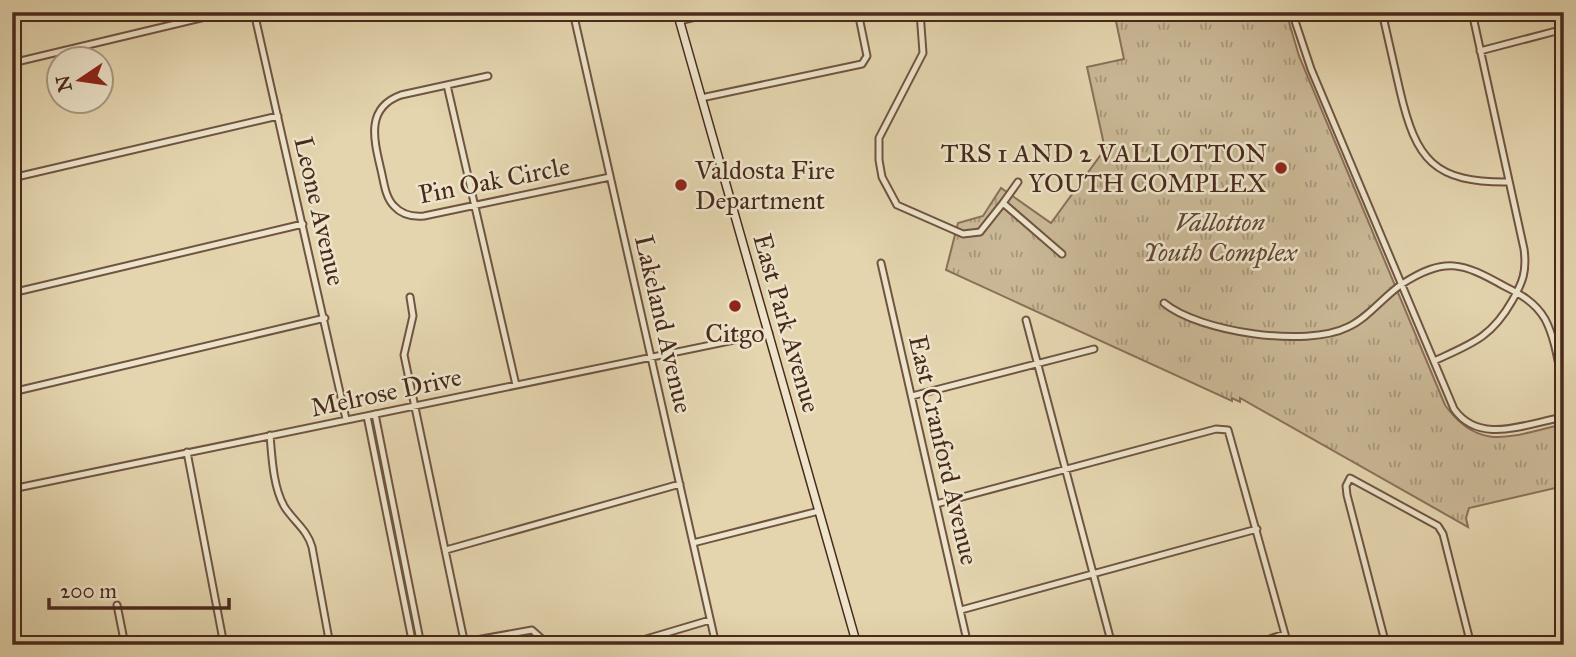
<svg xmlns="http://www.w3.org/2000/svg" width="1576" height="657" font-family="'IM FELL Great Primer',serif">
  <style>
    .park { fill: url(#park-tufts); stroke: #8a7059; stroke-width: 2 }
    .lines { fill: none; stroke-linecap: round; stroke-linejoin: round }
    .street-casing { stroke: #705441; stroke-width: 9 }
    .secondary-casing { stroke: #49291c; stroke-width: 10 }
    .street { stroke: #ede4cb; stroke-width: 5 }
    .secondary { stroke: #ede4cb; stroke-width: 7 }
    .poi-dot { fill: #8f2418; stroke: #ede4cb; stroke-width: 2.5 }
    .labels { text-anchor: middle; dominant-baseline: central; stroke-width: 5; stroke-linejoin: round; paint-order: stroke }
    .poi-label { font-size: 26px; fill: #49291c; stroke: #ede4cb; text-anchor: end }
    .street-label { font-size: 26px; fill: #49291c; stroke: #ede4cb }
    .park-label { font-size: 26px; font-style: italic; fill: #634634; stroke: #ede4cb }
  </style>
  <defs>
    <pattern id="park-tufts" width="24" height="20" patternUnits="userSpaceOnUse" patternTransform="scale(1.75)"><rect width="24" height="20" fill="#cab896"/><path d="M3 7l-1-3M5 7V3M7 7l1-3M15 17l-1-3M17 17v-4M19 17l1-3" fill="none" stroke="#a6967a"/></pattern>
  </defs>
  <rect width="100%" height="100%" fill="#e4d5af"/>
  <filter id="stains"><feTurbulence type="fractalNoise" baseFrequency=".00286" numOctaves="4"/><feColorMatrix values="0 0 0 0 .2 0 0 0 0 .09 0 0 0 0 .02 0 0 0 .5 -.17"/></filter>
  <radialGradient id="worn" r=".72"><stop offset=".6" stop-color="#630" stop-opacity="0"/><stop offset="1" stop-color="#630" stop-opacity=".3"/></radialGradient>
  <path class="park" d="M1114 12H1286L1299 56 1445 405C1480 454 1513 435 1564 424V486L1469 508 1466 518 1468 527 1240 398V402L1232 398V401L946 270 958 223 983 216 1001 188 1051 223 1105 149 1087 67 1124 59Z"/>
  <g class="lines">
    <g class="street-casing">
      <path id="street" d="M254 12 346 419
        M573 12 716 645
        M920 12 923 53 879 138V160L882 177 897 205 963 234 980 232 1003 203
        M1292 12 1311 69 1454 409C1480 446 1527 423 1564 417
        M1382 12C1388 39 1394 65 1400 91 1416 160 1434 183 1509 182
        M1561 12 1564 23
        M680 21 717 12
        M1480 51 1564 29
        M12 63 226 12
        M488 76 401 95C365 108 374 140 381 170 384 182 385 197 394 206 402 215 413 217 424 216L610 177
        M447 85 516 385
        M701 98 862 64 867 56 858 12
        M12 178 278 116
        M1018 182 1003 203 1062 254
        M881 263 968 645
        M12 293 303 224
        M410 297 413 316 404 355 465 645
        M1164 303C1199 332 1306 348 1348 327 1368 318 1383 297 1402 284 1445 256 1463 263 1504 286 1520 294 1535 302 1545 319 1556 340 1559 368 1564 391
        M1026 320 1112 645
        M1434 361C1471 344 1491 338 1512 301 1523 282 1527 271 1524 249L1472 12
        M12 392 325 318
        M912 396 1094 349
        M375 414 421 645
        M367 416 413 645
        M270 435C272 458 273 486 284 506 293 521 307 529 312 547L330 645
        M187 452 224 645
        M12 489 769 333
        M936 504 1216 429 1228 430 1288 645
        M693 543 819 511
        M446 550 680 484
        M117 605 125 645
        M961 610 1257 529
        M465 642 532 630 541 638 544 645
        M626 645 710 620
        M1251 645 1285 634
        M1386 645 1347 495 1346 486 1350 478 1438 526 1443 534 1471 645"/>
    </g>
    <g class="secondary-casing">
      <path id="secondary" d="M677 12 857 645"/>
    </g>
    <use href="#street" class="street"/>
    <use href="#secondary" class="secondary"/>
  </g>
  <g class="poi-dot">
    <circle cx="1281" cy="168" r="7"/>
    <circle cx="681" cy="185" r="7"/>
    <circle cx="735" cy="306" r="7"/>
  </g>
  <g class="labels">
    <g class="poi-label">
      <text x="1267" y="153">TRS 1 AND 2 VALLOTTON<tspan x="1267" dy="30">YOUTH COMPLEX</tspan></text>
      <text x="695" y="170" text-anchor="start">Valdosta Fire<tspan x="695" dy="30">Department</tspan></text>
      <text x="735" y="333" text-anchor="middle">Citgo</text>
    </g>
    <g class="street-label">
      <text transform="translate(494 180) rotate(-11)">Pin Oak Circle</text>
      <text transform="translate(320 211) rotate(77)">Leone Avenue</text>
      <text transform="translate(787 323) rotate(74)">East Park Avenue</text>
      <text transform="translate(664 324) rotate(77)">Lakeland Avenue</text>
      <text transform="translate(386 392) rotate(-12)">Melrose Drive</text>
      <text transform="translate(944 450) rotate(77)">East Cranford Avenue</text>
    </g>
    <g class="park-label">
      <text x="1220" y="222">Vallotton<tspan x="1220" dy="30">Youth Complex</tspan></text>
    </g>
  </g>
  <rect width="1576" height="657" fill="none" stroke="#e4d5af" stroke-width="42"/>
  <rect x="14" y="14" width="1548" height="629" fill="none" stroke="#49291c" stroke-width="3.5"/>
  <rect x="21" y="21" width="1534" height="615" fill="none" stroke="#49291c" stroke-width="2"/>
  <g transform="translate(80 80) rotate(257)"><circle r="33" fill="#ede4cb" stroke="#ab9985" stroke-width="2"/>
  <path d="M0-5L12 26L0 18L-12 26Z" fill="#8f2418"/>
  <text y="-10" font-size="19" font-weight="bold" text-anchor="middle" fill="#49291c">N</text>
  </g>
  <path d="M49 598v10h180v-10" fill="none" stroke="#49291c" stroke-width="3.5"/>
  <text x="60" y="598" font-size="21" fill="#49291c" stroke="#ede4cb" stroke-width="5" paint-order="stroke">200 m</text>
  <rect width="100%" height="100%" filter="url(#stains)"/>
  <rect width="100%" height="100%" fill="url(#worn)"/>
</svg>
